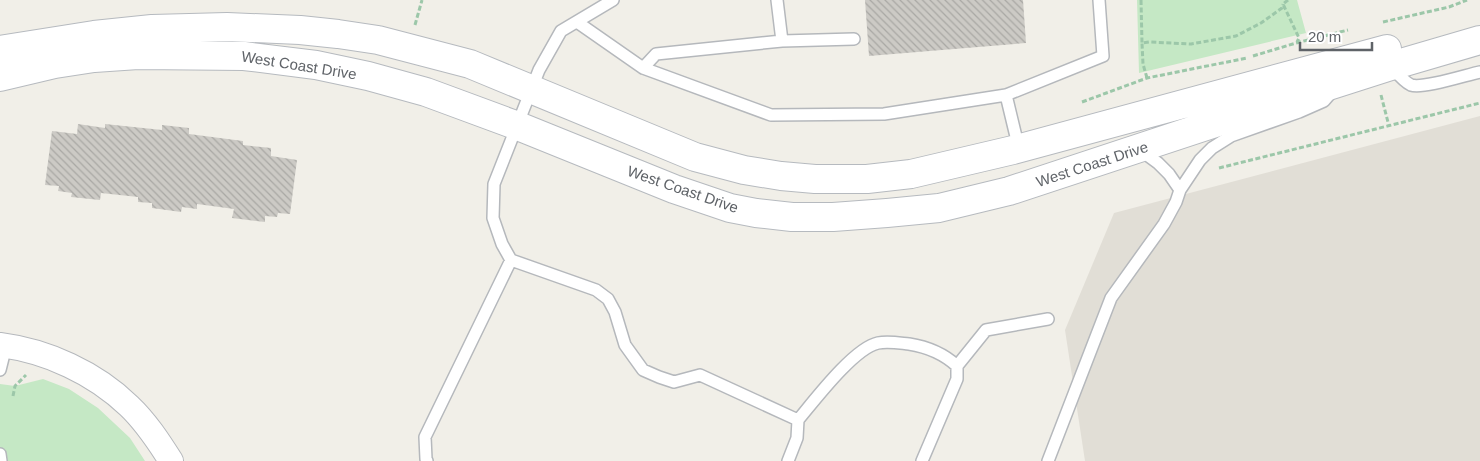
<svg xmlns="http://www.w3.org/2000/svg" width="1480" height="461" font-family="Arial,sans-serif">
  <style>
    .education { fill: #e1ded6 }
    .green { fill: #c5e8c5 }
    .building { fill: url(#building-back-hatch) }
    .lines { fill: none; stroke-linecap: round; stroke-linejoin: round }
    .lane-casing { stroke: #b5b8bc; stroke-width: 14 }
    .street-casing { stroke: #b5b8bc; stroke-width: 26 }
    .secondary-casing { stroke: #b6babf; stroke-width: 30 }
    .path { stroke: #9cc7a9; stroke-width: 3; stroke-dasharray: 5 2.5; stroke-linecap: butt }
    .lane { stroke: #fff; stroke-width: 11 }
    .street { stroke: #fff; stroke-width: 24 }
    .secondary { stroke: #fff; stroke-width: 28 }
    .labels { text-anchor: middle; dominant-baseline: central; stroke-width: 5; stroke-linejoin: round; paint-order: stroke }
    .street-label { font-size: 15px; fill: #5f6368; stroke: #fff }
  </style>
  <defs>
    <pattern id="building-back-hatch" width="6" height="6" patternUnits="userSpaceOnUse" patternTransform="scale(1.25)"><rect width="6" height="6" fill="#cccac5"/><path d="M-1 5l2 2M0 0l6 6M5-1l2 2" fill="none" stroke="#a9a8a4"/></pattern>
  </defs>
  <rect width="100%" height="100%" fill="#f1efe8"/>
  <path class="education" d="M1480 116V461H1085L1065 330 1114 213Z"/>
  <path class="green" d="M1137 0H1297L1306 33 1139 73Z
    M43 379 69 389 98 408 130 438 145 461H0V384L15 386Z"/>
  <path class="building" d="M865 0H1023L1026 43 869 56Z
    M78 124 105 128V124L162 130V125L189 128V134L243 141V145L271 148V156L297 160 290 214 278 213 277 217 265 216V222L232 218 234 209 197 204V209L182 207 181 212 152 208V203L138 202V197L101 193 100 200 71 197 72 193 58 191 59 186 45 185 52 131 77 134Z"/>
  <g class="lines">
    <g class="lane-casing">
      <path id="lane" d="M613 0 561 31 539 70 494 184 493 218 502 244 511 260 596 290 608 299 615 312 625 345 643 370 659 377 674 382 700 375 798 420C814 401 854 348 878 343 888 341 899 343 909 344 928 347 943 353 957 366V379L922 461
        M777 0 782 41 854 39
        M577 22 643 68 771 115 884 114 1006 95 1103 56 1099 0
        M1391 66C1397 73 1403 81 1411 85 1423 89 1466 75 1480 72
        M643 68 656 54 782 41
        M1006 95 1019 149
        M1139 149 1158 163 1169 174 1180 190
        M957 366 986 330 1048 319
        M0 370 6 346
        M0 454 1 461
        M427 461 426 459 425 437 511 260
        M788 461 797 438 798 420
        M1048 461 1111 298 1164 224 1176 202 1180 190 1200 160 1212 148 1231 136 1299 112 1324 101 1330 94"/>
    </g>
    <g class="street-casing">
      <path id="street" d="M0 345C47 351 95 373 129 406 146 422 159 442 171 461"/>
    </g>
    <g class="secondary-casing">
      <path id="secondary" d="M0 50 94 35 152 29 227 27 300 30 338 34 378 40 470 64 695 157 744 170 781 176 815 179H867L911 174 1013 150 1387 49
        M0 77 55 64 94 58 138 55 244 56 316 65 368 76 426 92 518 126 674 189 730 208 756 213 792 217H833L887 213 939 208 1009 191 1294 97 1391 66 1480 40"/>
    </g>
    <path class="path" d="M1141 0 1142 43
      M1288 0 1283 4 1299 38 1297 42
      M1383 22 1449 7 1467 0
      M415 25 422 0
      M1253 56 1296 43 1348 30
      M1147 78 1143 64 1142 43 1149 42 1191 44 1236 36 1261 23 1282 8 1283 4
      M1381 95 1389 126
      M1082 102 1147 78 1247 58
      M1219 168 1480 103
      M13 396 15 386 26 375"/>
    <use href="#lane" class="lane"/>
    <use href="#street" class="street"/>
    <use href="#secondary" class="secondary"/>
  </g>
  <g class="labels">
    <g class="street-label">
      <text transform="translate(299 65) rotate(9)">West Coast Drive</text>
      <text transform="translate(1092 164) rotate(-18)">West Coast Drive</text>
      <text transform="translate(683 189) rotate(19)">West Coast Drive</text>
    </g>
  </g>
  <path d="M1300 42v8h72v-8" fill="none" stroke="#5f6368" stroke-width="2.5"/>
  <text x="1308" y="42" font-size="15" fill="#5f6368" stroke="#ffffff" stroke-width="4" paint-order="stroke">20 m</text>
</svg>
